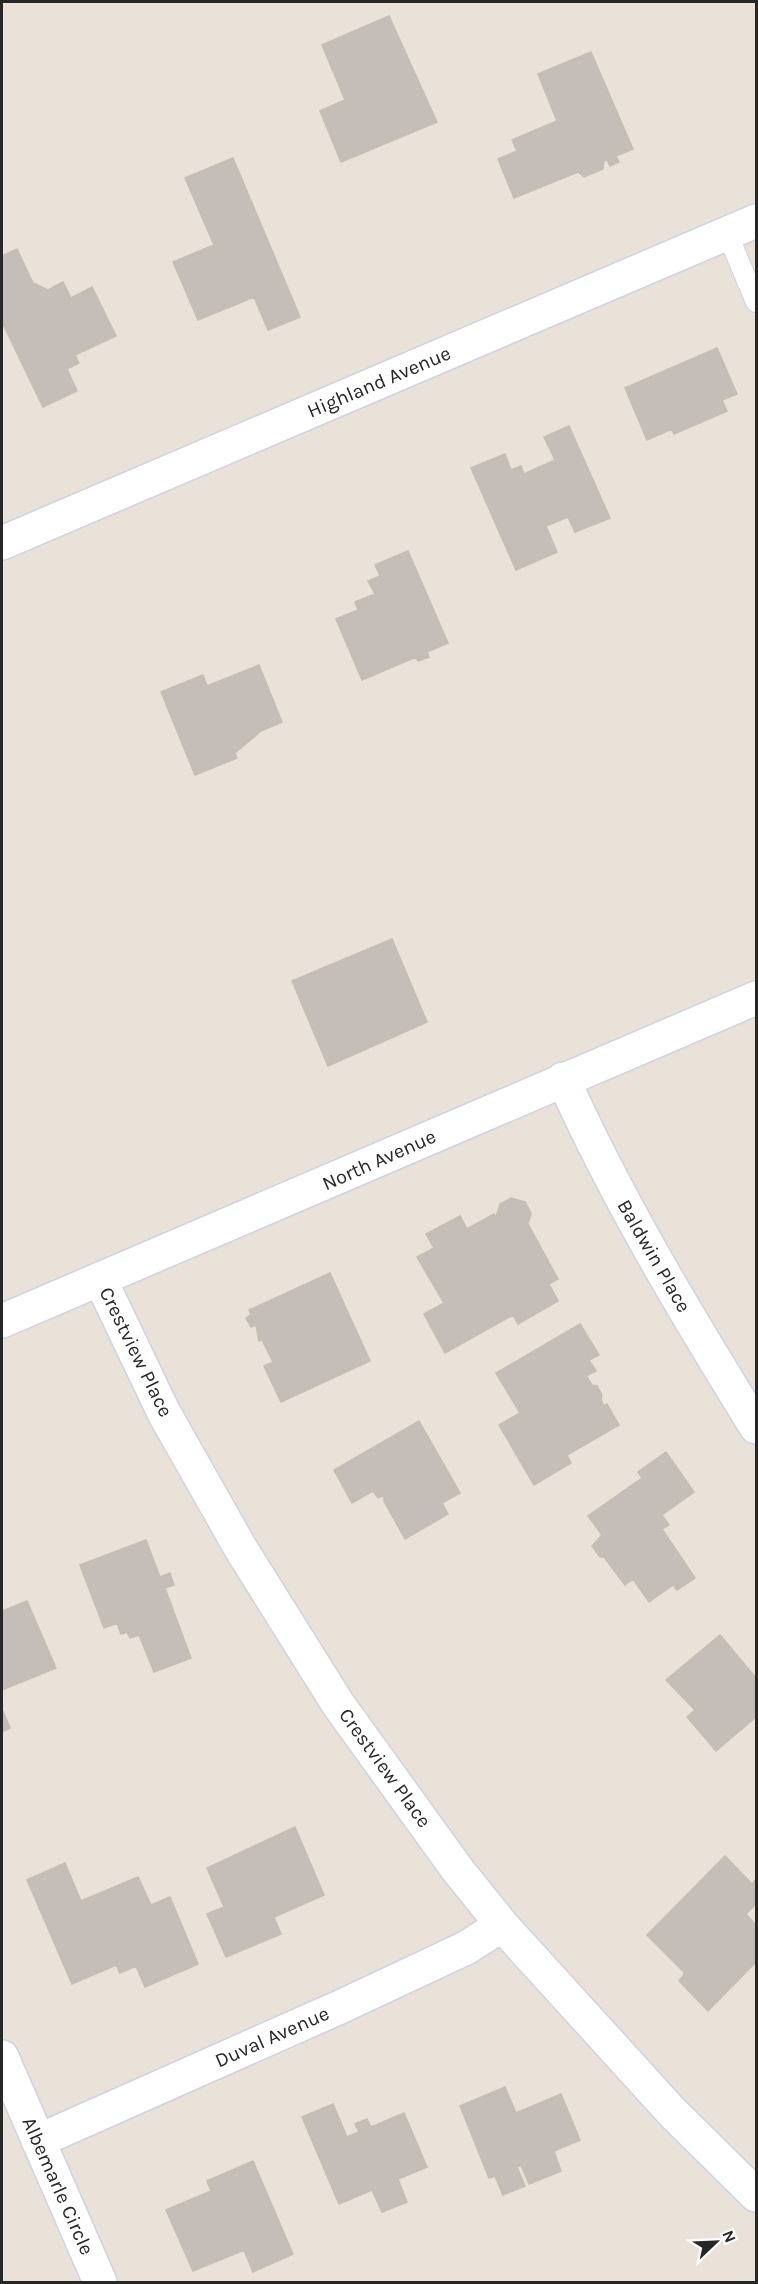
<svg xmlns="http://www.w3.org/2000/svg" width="758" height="2284" font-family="Karla,sans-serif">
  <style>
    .building { fill: #c5beb8; stroke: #c5bdb2; stroke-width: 1.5 }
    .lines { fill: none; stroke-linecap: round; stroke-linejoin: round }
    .service-casing { stroke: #cdd3e1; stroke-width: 22 }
    .minor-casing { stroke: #cdd3e1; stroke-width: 36 }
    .service { stroke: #fff; stroke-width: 20 }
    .minor { stroke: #fff; stroke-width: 33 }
    .labels { text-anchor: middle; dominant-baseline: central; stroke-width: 5; stroke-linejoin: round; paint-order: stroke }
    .street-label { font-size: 20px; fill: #272727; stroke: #fff }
  </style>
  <rect width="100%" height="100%" fill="#eae1d8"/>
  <path class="building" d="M389 16 437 122 341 162 320 111 345 100 322 45Z
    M591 52 633 149 616 156 619 162 610 166 607 160 604 161 603 169 584 177 578 172 514 198 498 159 517 151 512 140 557 121 538 74Z
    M233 158 300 317 268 330 254 297 198 320 173 262 214 245 185 178Z
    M17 249 33 283 48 290 63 282 71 298 92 287 116 336 75 355 79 363 67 369 77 391 43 407 2 322V256Z
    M717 348 737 394 722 400 727 411 674 434 672 429 647 440 625 388Z
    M569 426 610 518 575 532 568 517 546 526 557 552 516 570 471 468 505 454 511 470 521 466 524 474 555 460 544 437Z
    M408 551 448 643 427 652 429 657 418 661 416 657 362 680 336 619 358 610 355 602 375 594 368 581 380 576 375 565Z
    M259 665 282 722 261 731 235 753 237 758 195 775 161 692 203 675 207 686Z
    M392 939 427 1022 328 1066 292 981Z
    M511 1198 525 1202 531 1213 528 1224 558 1279 549 1284 558 1301 518 1324 513 1315 445 1353 424 1314 444 1303 417 1257 434 1248 426 1234 460 1216 467 1229 494 1214 496 1217 500 1204Z
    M330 1273 370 1361 281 1402 264 1366 273 1362 262 1340 259 1341 256 1325 251 1327 246 1318 251 1315 249 1310Z
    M580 1324 599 1355 589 1360 596 1371 586 1376 592 1385 597 1386 602 1395 601 1400 604 1406 607 1404 619 1425 567 1455 571 1463 534 1485 499 1425 520 1413 496 1373Z
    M419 1421 460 1493 442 1503 448 1514 405 1539 384 1501V1495L378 1498 373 1491 352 1503 334 1470Z
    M666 1452 694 1492 662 1515 669 1525 662 1529 695 1578 677 1590 673 1585 649 1602 633 1579 625 1585 604 1557H600L592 1546 602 1535 588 1516 642 1478 638 1472Z
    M146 1540 160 1577 170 1573 174 1585 165 1588 191 1658 154 1672 139 1635 130 1638 127 1632 121 1634 117 1623 104 1628 80 1565Z
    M27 1601 56 1668 2 1690V1611Z
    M720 1635 756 1678V1717L716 1751 687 1717 695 1710 666 1680Z
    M2 1709 10 1728 2 1732Z
    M295 1827 324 1895 274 1917 281 1934 226 1957 207 1914 224 1907 207 1868Z
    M725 1856 752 1884 756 1879V1904L746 1914 756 1925V1962L708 2011 679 1981 685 1973 647 1935Z
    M65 1863 81 1901 138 1877 151 1905 170 1897 198 1964 145 1987 136 1966 120 1973 116 1965 72 1984 27 1880Z
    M505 2087 516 2113 561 2094 580 2140 554 2151 561 2171 529 2184 521 2165 517 2167 525 2186 503 2195 495 2176 489 2178 460 2106Z
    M333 2104 347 2137 359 2132 355 2124 367 2119 371 2127 404 2113 427 2167 398 2179 407 2202 382 2212 372 2190 339 2204 302 2117Z
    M253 2161 293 2254 253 2272 244 2250 193 2271 166 2210 211 2191 207 2181Z"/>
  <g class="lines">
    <g class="service-casing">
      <path id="service" d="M727 233 756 302"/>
    </g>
    <g class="minor-casing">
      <path id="minor" d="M2 543 756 221
        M563 1079C618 1201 686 1314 756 1427
        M100 1279 164 1413 241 1549 338 1704 457 1869 502 1925 672 2112 756 2195
        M2 1321 756 998
        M2 2057 100 2282
        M38 2141 340 2007 466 1948 502 1925"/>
    </g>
    <use href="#service" class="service"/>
    <use href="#minor" class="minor"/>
  </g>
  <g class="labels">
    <g class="street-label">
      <text transform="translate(379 382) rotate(-23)">Highland Avenue</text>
      <text transform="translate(379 1160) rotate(-24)">North Avenue</text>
      <text transform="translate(654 1256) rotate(60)">Baldwin Place</text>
      <text transform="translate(136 1352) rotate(64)">Crestview Place</text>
      <text transform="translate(385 1768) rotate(54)">Crestview Place</text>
      <text transform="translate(272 2037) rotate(-24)">Duval Avenue</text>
      <text transform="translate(58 2186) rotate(66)">Albemarle Circle</text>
    </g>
  </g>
  <rect width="758" height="2284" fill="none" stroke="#272727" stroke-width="6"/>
  <g transform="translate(716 2242) rotate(67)" stroke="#ffffff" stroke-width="4.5" paint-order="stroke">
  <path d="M0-4.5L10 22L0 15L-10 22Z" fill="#272727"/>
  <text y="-9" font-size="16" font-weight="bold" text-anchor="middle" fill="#272727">N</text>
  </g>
</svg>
